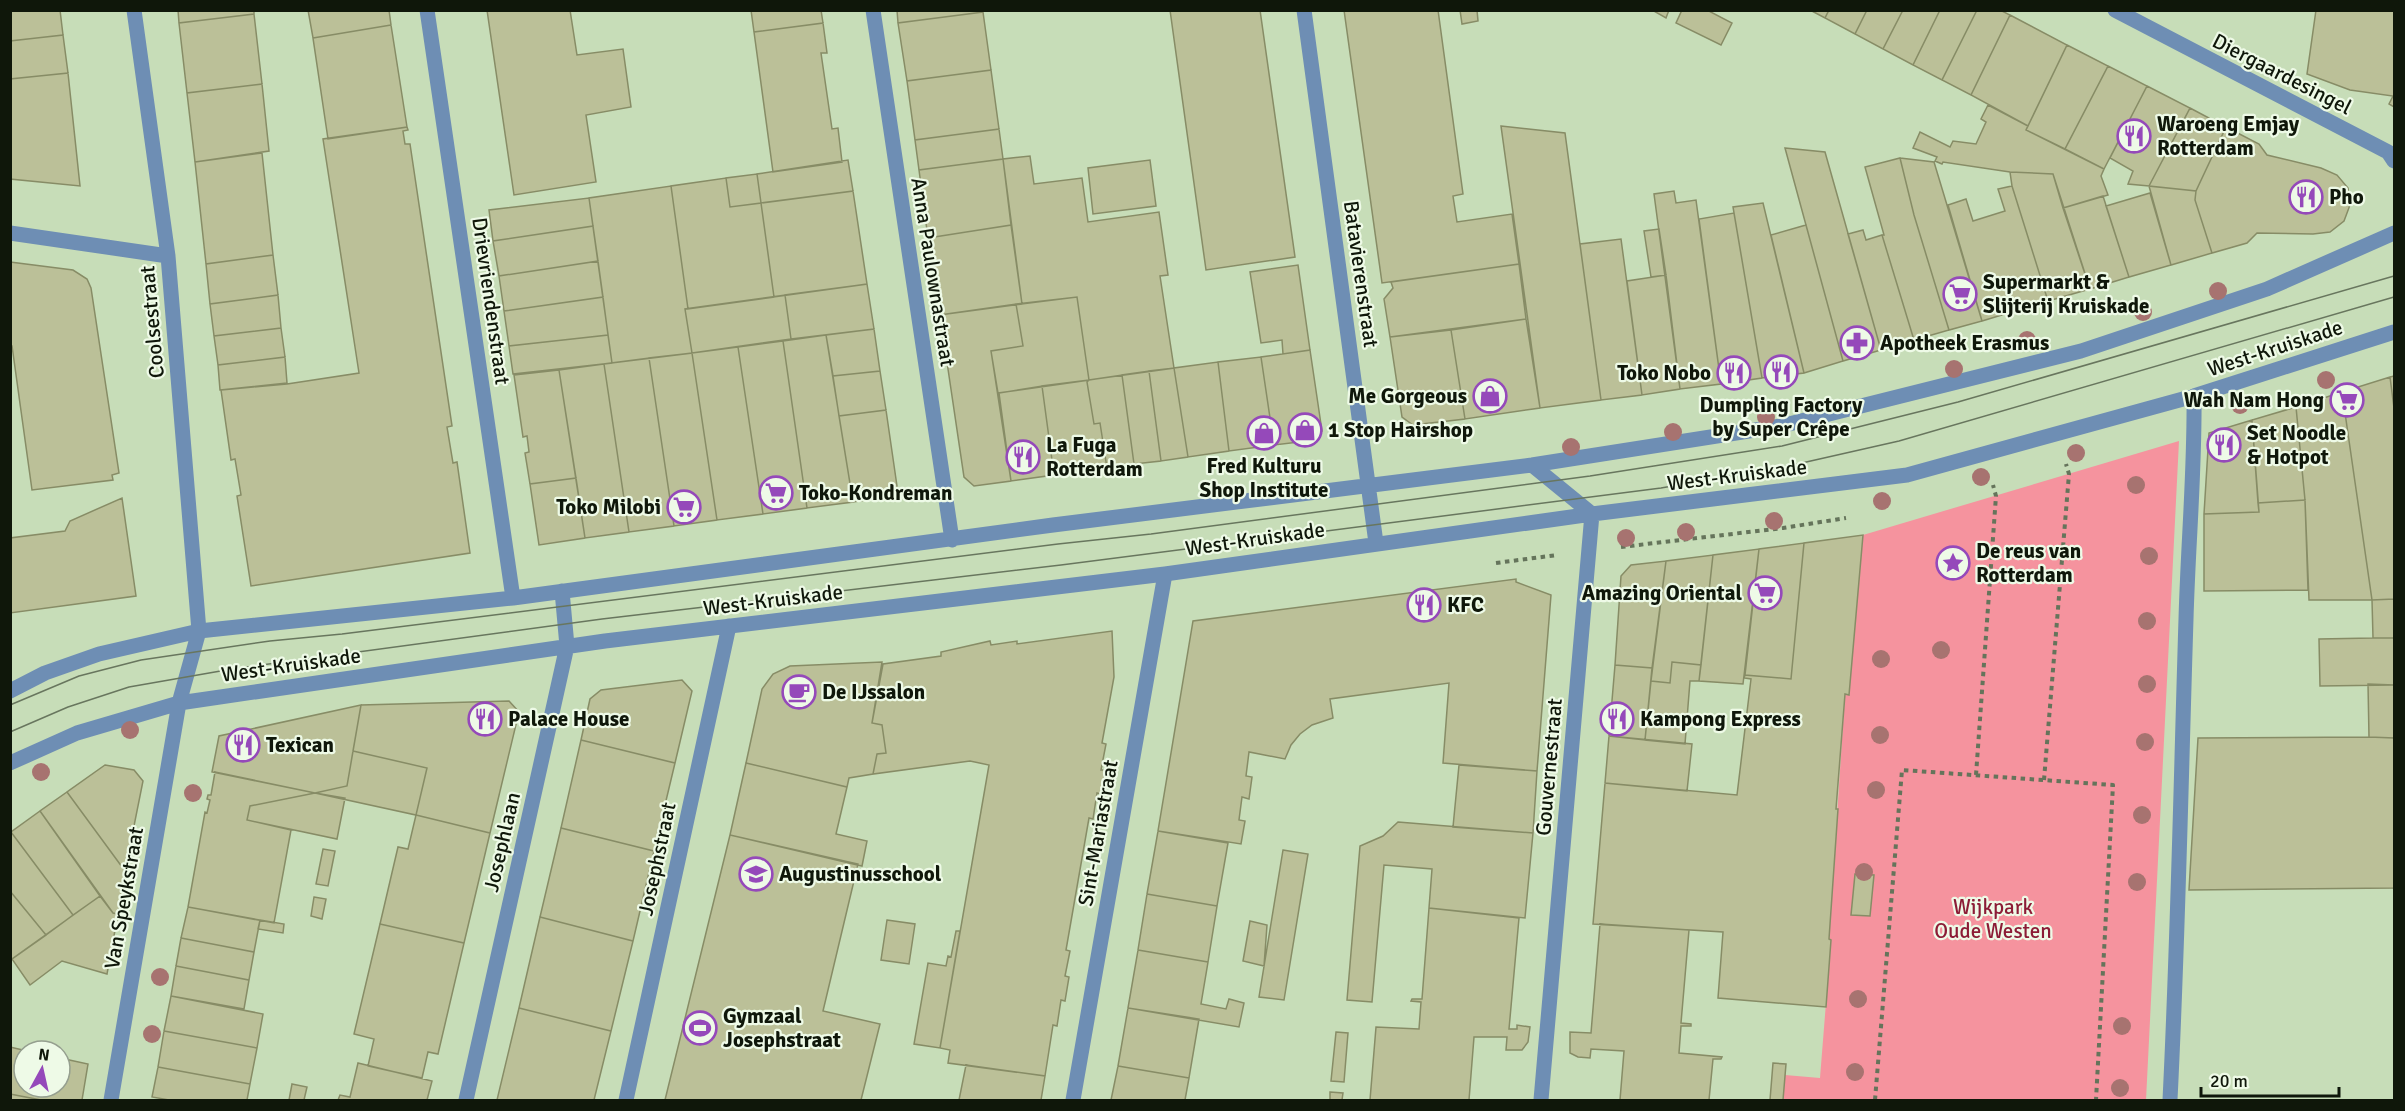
<svg xmlns="http://www.w3.org/2000/svg" width="2405" height="1111" font-family="Signika,sans-serif">
  <style>
    .green { fill: #f5939e }
    .building { fill: #bbc098; stroke: #878c66; stroke-width: 1.5 }
    .lines { fill: none; stroke-linecap: round; stroke-linejoin: round }
    .path { stroke: #65745b; stroke-width: 4; stroke-dasharray: 4.5 4.5; stroke-linecap: butt }
    .minor { stroke: #6e8eb4; stroke-width: 15 }
    .tram { stroke: #68765e; stroke-width: 1.5 }
    .tree { fill: #a77370 }
    .labels { text-anchor: middle; dominant-baseline: central; stroke-width: 4.5; stroke-linejoin: round; paint-order: stroke }
    .street-label { font-size: 21px; fill: #0f170a; stroke: #eefae7 }
    .poi-label { font-size: 21px; font-weight: bold; fill: #0f170a; stroke: #eefae7; text-anchor: start }
    .park-label { font-size: 21px; fill: #8c1c36; stroke: #eefae7 }
  </style>
  <rect width="100%" height="100%" fill="#c7ddb8"/>
  <path class="green" d="M2179 441 2146 1100H1783L1785 1075 1820 1078 1831 940 1829 939 1845 694 1849 695 1863 535Z"/>
  <path class="building" d="M10 10H60L63 35 10 41Z
    M178 10H254V14L179 23Z
    M308 10H389L391 25 313 38Z
    M487 10H570L577 55 623 49 631 107 586 115 596 182 514 195Z
    M751 10H821L823 23 754 32Z
    M897 10H983V12L898 23Z
    M1170 10H1260L1295 257 1206 270Z
    M1344 10H1438L1463 194 1453 196 1457 222 1512 214 1519 264 1382 283Z
    M1460 10H1477L1478 21 1462 24Z
    M1652 10H1669L1666 18Z
    M1682 10H1707L1732 23 1721 45 1676 23Z
    M1810 10H1829L1825 18Z
    M1829 10H1867L1855 34 1825 18Z
    M1867 10H1903L1883 49 1855 34Z
    M1903 10H1940L1913 65 1883 49Z
    M1940 10H1977L1942 80 1913 65Z
    M1977 10H2000L2010 15 1971 95 1942 80Z
    M2316 10H2394V107L2389 104 2393 96 2350 90 2307 74Z
    M983 12 991 70 907 81 898 23Z
    M254 14 262 84 187 93 179 23Z
    M2010 15 2067 45 2028 126 1971 95Z
    M823 23 827 53H821L832 129 838 128 842 162 773 172 754 32Z
    M391 25 407 127 328 139 313 38Z
    M63 35 68 73 10 79V41Z
    M2067 45 2108 66 2065 149 2026 130Z
    M2108 66 2147 86 2104 169 2065 149Z
    M991 70 999 129 915 140 907 81Z
    M68 73 80 186 10 179V79Z
    M262 84 269 151 195 162 187 93Z
    M2147 86 2190 108 2149 186 2128 184 2133 171 2110 158Z
    M1988 105 2028 126 2026 130 2104 169 2101 176 2108 195 2063 208 2053 174 2010 172 1943 162 1942 164 1935 161 1937 157 1913 148 1920 132 1950 147 1953 141 1976 144 1986 122 1981 119Z
    M2190 108 2226 127 2196 191 2149 186Z
    M1501 126 1565 133 1601 400 1540 408Z
    M407 127 408 130 403 131 405 144H410L452 426 447 427 453 463 457 462 470 553 251 586 237 496 241 495 235 459 231 460 221 390 287 384 359 373 323 139Z
    M2226 127 2259 144 2267 155 2321 168 2337 175 2348 188 2350 205 2344 221 2330 232 2313 234 2257 233 2247 243 2212 253 2195 200 2196 191Z
    M999 129 1003 159 919 170 915 140Z
    M1785 148 1825 152 1881 350 1843 361Z
    M262 153 273 255 206 264 195 162Z
    M1030 156 1034 184 1082 178 1088 222 1159 212 1168 275 1160 276 1174 368 1089 380 1077 297 1022 304 1003 159Z
    M1900 158 1934 162 1982 321 1949 330 1914 215Z
    M1900 158 1914 215 1949 330 1914 340 1882 235H1884L1865 167Z
    M1003 159 1011 225 928 238 919 170Z
    M848 160 853 191 761 203 757 174Z
    M1150 160 1156 206 1093 214 1088 168Z
    M2010 172 2053 174 2090 289 2048 301 2012 186Z
    M757 174 761 203 730 207 726 178Z
    M726 178 730 207 761 203 774 297 688 309 671 186Z
    M671 186 688 309H685L692 353 612 363 589 198Z
    M2012 186 2048 301 1982 321 1948 205 1966 199 1973 221 2005 211 1998 189Z
    M2149 186 2196 191 2195 200 2212 253 2171 265Z
    M853 191 867 284 774 297 761 203Z
    M1674 191 1676 203 1696 200 1721 384 1680 389 1654 194Z
    M2150 193 2171 265 2129 277 2106 206Z
    M2103 196 2129 277 2090 289 2063 208Z
    M589 198 593 226 493 241 489 210Z
    M1763 203 1804 373 1762 378 1733 207Z
    M1734 213 1762 378 1721 384 1699 219Z
    M1011 225 1022 304 940 315 928 238Z
    M1806 225 1843 361 1804 373 1771 235Z
    M593 226 598 261 499 276 493 241Z
    M1659 229 1666 275 1651 277 1644 231Z
    M1863 230 1866 240 1882 235 1914 340 1881 350 1848 234Z
    M1621 239 1642 395 1601 400 1580 244Z
    M273 255 278 295 210 304 206 264Z
    M598 261 603 297 504 311 499 276Z
    M10 262 73 270 87 279 91 288 119 473 112 475 113 480 32 490 12 346H10Z
    M1519 264 1526 319 1390 337 1384 299 1393 288 1391 282Z
    M1298 265 1310 350 1283 354 1282 340 1261 343 1250 272Z
    M1666 275 1680 389 1642 395 1627 281Z
    M867 284 874 329 791 339 785 295Z
    M278 295 281 328 214 336 210 304Z
    M785 295 791 339 692 353 685 309Z
    M603 297 608 335 509 346 504 311Z
    M1077 297 1089 380 998 393 991 351 1023 346 1016 304Z
    M1016 304 1023 346 991 351 1011 481 974 486 964 477 940 315Z
    M1526 319 1540 408 1465 419 1451 330Z
    M281 328 285 357 218 365 214 336Z
    M874 329 880 371 833 376 826 335Z
    M1451 330 1465 419 1413 425 1402 417 1390 337Z
    M608 335 612 363 513 374 509 346Z
    M826 335 853 502 807 508 783 341Z
    M783 341 807 508 763 514 738 347Z
    M738 347 763 514 717 520 692 353Z
    M1310 350 1322 431 1316 440 1274 445 1261 357Z
    M692 353 717 520 674 526 649 358Z
    M285 357 287 383 220 390 218 365Z
    M1261 357 1274 445 1229 451 1218 362Z
    M649 358 674 526 629 532 604 364Z
    M1218 362 1229 451 1188 457 1174 368Z
    M604 364 629 532 585 538 559 370Z
    M1174 368 1188 457 1161 461 1149 371Z
    M559 370 576 478 530 484 525 453 529 452 527 436 523 437 514 375Z
    M880 371 886 410 839 416 833 376Z
    M1149 371 1161 461 1134 464 1122 375Z
    M1122 375 1134 464 1107 468 1100 423 1094 424 1087 382 1089 380Z
    M2394 376V408L2390 377Z
    M2390 377 2394 408V599L2372 600 2342 392Z
    M1089 380 1087 382 1094 424 1100 423 1107 468 1054 475 1042 386Z
    M1042 386 1054 475 1011 481 999 393Z
    M2342 392 2372 600H2309L2305 500 2296 407Z
    M2296 407 2305 500 2258 503 2252 420Z
    M886 410 897 486 889 497 853 502 839 416Z
    M2252 420 2259 512 2204 514 2209 433Z
    M576 478 585 538 539 545 530 484Z
    M122 498 136 596 10 613V538L65 531 70 521Z
    M2305 500 2308 590 2204 591V514L2259 512 2258 503Z
    M1863 535 1849 695 1845 694 1836 809H1838L1829 939 1831 940 1826 1007 1718 998 1723 932 1593 924 1605 783 1737 795 1751 679 1744 678 1745 675 1791 679 1804 543Z
    M1804 543 1791 679 1745 675 1759 549Z
    M1759 549 1743 684 1699 681 1713 555Z
    M1713 555 1701 665 1672 662 1670 683 1651 681 1666 561Z
    M1666 561 1652 668 1615 665 1621 576 1631 565Z
    M1516 579V582L1551 595 1537 771 1443 763 1449 683 1330 699 1333 718 1312 725 1300 734 1291 745 1285 759 1249 752 1246 776 1252 777 1249 799 1242 797 1239 820 1245 821 1241 844 1158 831 1193 621Z
    M2394 599V638H2373L2372 600Z
    M1112 631 1114 677 1102 743 1106 744 1101 770H1105L1101 794 1097 793 1093 819 1089 818 1066 950 1070 951 1065 976 1069 977 1065 1001 1061 1000 1057 1026 1053 1025 1045 1076 948 1063 950 1050 940 1048 989 765 970 761 873 774 877 754 886 753 882 725 872 723 883 664 941 656V652L990 641 991 645 1017 641V644Z
    M2373 638H2394V685L2320 686 2319 639Z
    M882 662 872 723 882 725 886 753 877 754 873 774 849 778 847 787 746 763 762 689 773 674 790 666Z
    M1672 662 1701 665 1699 681H1690L1685 744 1645 740 1651 681 1670 683Z
    M1615 665 1652 668 1645 740 1609 736Z
    M682 680 692 691 675 763 581 740 590 699 601 690Z
    M2368 684 2394 685V738L2369 737Z
    M509 701 519 712 490 833 416 815 427 768 353 751 361 705Z
    M361 705 347 786 315 793 212 772 219 736Z
    M1609 736 1692 744 1687 791 1605 783Z
    M2369 737 2394 738V888L2189 890 2198 738Z
    M581 740 675 763 654 851 561 828Z
    M353 751 427 768 416 815 315 793 347 786Z
    M746 763 847 787 836 834 867 841 862 866 730 835Z
    M105 765 134 770 143 781 125 871 67 792Z
    M1459 765 1537 771 1533 833 1453 827Z
    M215 772 315 793 250 806 247 820 291 830 274 923 188 907 205 812 207 813 210 800 207 799 208 795H211Z
    M67 792 125 871 118 914 113 913 40 811Z
    M315 793 345 798 337 839 247 820 250 806Z
    M40 811 100 896 73 915 11 832Z
    M416 815 490 833 464 943 380 924 398 847 408 849Z
    M1398 822 1533 833 1525 918 1429 908 1432 869 1384 865 1372 1002 1347 1000 1360 846 1383 836Z
    M561 828 654 851 633 941 540 917Z
    M1158 831 1228 843 1217 906 1147 894Z
    M11 832 73 915 46 935 10 891Z
    M730 835 858 864 823 1011 880 1024 861 1100H665Z
    M323 849 335 851 328 886 316 884Z
    M1283 850 1308 854 1284 1000 1259 997Z
    M1855 874 1874 875 1870 916 1851 915Z
    M10 891 46 935 12 959 10 957Z
    M1147 894 1217 906 1208 962 1138 950Z
    M100 896 113 913 118 914 107 974 62 961 30 985 12 959Z
    M314 897 326 899 322 919 311 916Z
    M188 907 260 920 254 952 181 938Z
    M1429 908 1519 918 1509 1029H1517V1025L1530 1027 1528 1042 1522 1050H1506L1507 1037H1474L1469 1100H1370L1376 1027 1419 1029 1421 1002 1411 1001 1412 999H1422Z
    M540 917 633 941 611 1031 519 1008Z
    M260 920 284 924 283 933 258 929Z
    M887 920 915 924 909 964 881 960Z
    M1250 921 1267 925 1264 966 1243 961Z
    M380 924 464 943 438 1054 428 1052 422 1078 368 1066 374 1039 354 1034Z
    M1600 924 1689 930 1681 1023 1691 1024V1026H1681L1679 1053 1722 1057 1721 1059H1713L1709 1100H1620L1624 1051 1591 1049 1590 1058 1578 1057 1570 1053V1032L1591 1033Z
    M956 931H960L940 1048 914 1044 928 963 946 966 948 956 951 957Z
    M181 938 254 952 249 980 176 966Z
    M1138 950 1208 962 1201 1004 1226 1009 1229 999 1244 1003 1239 1027 1128 1008Z
    M176 966 249 980 244 1009 171 996Z
    M171 996 263 1014 257 1048 164 1031Z
    M519 1008 611 1031 594 1100H497Z
    M1128 1008 1199 1019 1189 1078 1118 1066Z
    M164 1031 257 1048 250 1084 158 1067Z
    M1336 1032 1348 1033 1344 1082 1331 1081Z
    M10 1047 27 1051H24V1087H60V1058L88 1064 82 1100H41L10 1094Z
    M358 1063 432 1081 427 1100H338L340 1095 350 1097Z
    M1773 1063 1786 1064 1783 1100H1770Z
    M966 1065 1045 1076 1041 1100H959Z
    M1118 1066 1189 1078 1185 1100H1111Z
    M158 1067 250 1084 247 1100H169L152 1097Z
    M292 1084 307 1087 304 1100H289Z
    M1330 1092 1343 1093 1342 1100H1330Z
    M10 1094 41 1100H10Z"/>
  <g class="lines">
    <path class="path" d="M1621 547 1783 528 1846 518
      M1496 563 1557 555
      M1976 775 1996 496 1993 485
      M2044 780 2069 474 2066 464
      M1875 1100 1902 770 2113 785 2096 1100"/>
    <path class="minor" d="M427 10 513 598
      M873 10 952 540
      M1304 10 1376 543
      M2115 10 2388 152 2394 161
      M10 233 168 256
      M1532 465 1592 514 1541 1100
      M10 691 45 673 99 654 199 631 513 598 1053 525 1532 465 1781 426 2081 351 2267 289 2394 233
      M10 763 77 733 179 703 605 641 1165 574 1592 514 1907 475 2194 396 2394 332
      M111 1100 179 703 199 631 168 256 134 10
      M466 1100 567 646 562 591
      M626 1100 729 626
      M1073 1100 1165 574
      M2170 1100C2178 940 2181 779 2186 619 2188 544 2195 470 2194 396"/>
    <path class="tram" d="M10 705 79 676 141 660 270 641 342 634 1058 544 1151 534 1590 476 1782 446 1958 402 2394 276
      M10 732 68 707 129 687 232 669 602 619 1061 565 1661 488 1793 465 1899 441 2394 297"/>
  </g>
  <g class="tree">
    <circle cx="2218" cy="291" r="9"/>
    <circle cx="2143" cy="312" r="9"/>
    <circle cx="2027" cy="340" r="9"/>
    <circle cx="1954" cy="369" r="9"/>
    <circle cx="2326" cy="380" r="9"/>
    <circle cx="2240" cy="405" r="9"/>
    <circle cx="1766" cy="417" r="9"/>
    <circle cx="1673" cy="432" r="9"/>
    <circle cx="1571" cy="447" r="9"/>
    <circle cx="2076" cy="453" r="9"/>
    <circle cx="1981" cy="477" r="9"/>
    <circle cx="2136" cy="485" r="9"/>
    <circle cx="1882" cy="501" r="9"/>
    <circle cx="1774" cy="521" r="9"/>
    <circle cx="1686" cy="532" r="9"/>
    <circle cx="1626" cy="538" r="9"/>
    <circle cx="2149" cy="556" r="9"/>
    <circle cx="2147" cy="621" r="9"/>
    <circle cx="1941" cy="650" r="9"/>
    <circle cx="1881" cy="659" r="9"/>
    <circle cx="2147" cy="684" r="9"/>
    <circle cx="130" cy="730" r="9"/>
    <circle cx="1880" cy="735" r="9"/>
    <circle cx="2145" cy="742" r="9"/>
    <circle cx="41" cy="772" r="9"/>
    <circle cx="1876" cy="790" r="9"/>
    <circle cx="193" cy="793" r="9"/>
    <circle cx="2142" cy="815" r="9"/>
    <circle cx="1864" cy="872" r="9"/>
    <circle cx="2137" cy="882" r="9"/>
    <circle cx="160" cy="977" r="9"/>
    <circle cx="1858" cy="999" r="9"/>
    <circle cx="2122" cy="1026" r="9"/>
    <circle cx="152" cy="1034" r="9"/>
    <circle cx="1855" cy="1072" r="9"/>
    <circle cx="2120" cy="1088" r="9"/>
  </g>
  <defs>
    <g id="restaurant-ring" transform="scale(1.725)"><circle r="9.5" fill="#eefae7" stroke="#9549ba" stroke-width="1.5"/><path d="M-5-6h1v4h1v-4h1v4h1v-4h1v5L-1.5 .5V6h-2V.5L-5-1ZM5-6V6H3V1.5H1.5Q1.5-4 5-6Z" fill="#9549ba"/></g>
    <g id="supermarket-ring" transform="scale(1.725)"><circle r="9.5" fill="#eefae7" stroke="#9549ba" stroke-width="1.5"/><path d="M-6-5.5h2.5l.6 2H6L4.5 2H-2.5L-4.4-4H-6ZM-1.5 3.2a1.3 1.3 0 1 0 .1 0ZM3 3.2a1.3 1.3 0 1 0 .1 0Z" fill="#9549ba"/></g>
    <g id="pharmacy-ring" transform="scale(1.725)"><circle r="9.5" fill="#eefae7" stroke="#9549ba" stroke-width="1.5"/><path d="M-2-6h4v4h4v4h-4v4h-4v-4h-4v-4h4Z" fill="#9549ba"/></g>
    <g id="shop-ring" transform="scale(1.725)"><circle r="9.5" fill="#eefae7" stroke="#9549ba" stroke-width="1.5"/><path d="M-5-2.5h2.3a2.7 3.5 0 0 1 5.4 0H5L5.5 6h-11ZM-1.5-2.5h3a1.5 2.3 0 0 0-3 0Z" fill="#9549ba"/></g>
    <g id="sight-ring" transform="scale(1.725)"><circle r="9.5" fill="#eefae7" stroke="#9549ba" stroke-width="1.5"/><path d="M0-6L1.8-2.2L6-1.7L2.9 1.2L3.7 5.4L0 3.3L-3.7 5.4L-2.9 1.2L-6-1.7L-1.8-2.2Z" fill="#9549ba"/></g>
    <g id="cafe-ring" transform="scale(1.725)"><circle r="9.5" fill="#eefae7" stroke="#9549ba" stroke-width="1.5"/><path d="M-5.5-4.5H6V0H3Q3 3.5 0 3.5H-2.5Q-5.5 3.5-5.5 0ZM3-3.2v2h1.7v-2ZM-6 4.5H4V6H-6Z" fill="#9549ba"/></g>
    <g id="school-ring" transform="scale(1.725)"><circle r="9.5" fill="#eefae7" stroke="#9549ba" stroke-width="1.5"/><path d="M0-5L7-2L0 1L-7-2ZM-4 1L0 2.5L4 1V4Q0 6-4 4Z" fill="#9549ba"/></g>
    <g id="stadium-ring" transform="scale(1.725)"><circle r="9.5" fill="#eefae7" stroke="#9549ba" stroke-width="1.5"/><path d="M0-5a6.5 5 0 1 0 0 10a6.5 5 0 1 0 0-10ZM-3.5-1.8h7v3.6h-7Z" fill="#9549ba"/></g>
  </defs>
  <g fill-rule="evenodd">
    <use href="#restaurant-ring" x="2134" y="136"/>
    <use href="#restaurant-ring" x="2306" y="197"/>
    <use href="#supermarket-ring" x="1960" y="294"/>
    <use href="#pharmacy-ring" x="1857" y="343"/>
    <use href="#restaurant-ring" x="1781" y="372"/>
    <use href="#restaurant-ring" x="1734" y="373"/>
    <use href="#shop-ring" x="1490" y="396"/>
    <use href="#supermarket-ring" x="2347" y="400"/>
    <use href="#shop-ring" x="1305" y="430"/>
    <use href="#shop-ring" x="1264" y="433"/>
    <use href="#restaurant-ring" x="2224" y="445"/>
    <use href="#restaurant-ring" x="1023" y="457"/>
    <use href="#supermarket-ring" x="776" y="493"/>
    <use href="#supermarket-ring" x="684" y="507"/>
    <use href="#sight-ring" x="1953" y="563"/>
    <use href="#supermarket-ring" x="1765" y="593"/>
    <use href="#restaurant-ring" x="1424" y="605"/>
    <use href="#cafe-ring" x="799" y="692"/>
    <use href="#restaurant-ring" x="485" y="719"/>
    <use href="#restaurant-ring" x="1617" y="719"/>
    <use href="#restaurant-ring" x="243" y="745"/>
    <use href="#school-ring" x="756" y="874"/>
    <use href="#stadium-ring" x="700" y="1028"/>
  </g>
  <g class="labels">
    <g class="street-label">
      <text transform="translate(2282 74) rotate(27)">Diergaardesingel</text>
      <text transform="translate(933 272) rotate(81)">Anna Paulownastraat</text>
      <text transform="translate(1361 274) rotate(82)">Batavierenstraat</text>
      <text transform="translate(491 301) rotate(82)">Drievriendenstraat</text>
      <text transform="translate(152 322) rotate(-95)">Coolsestraat</text>
      <text transform="translate(2275 348) rotate(-18)">West-Kruiskade</text>
      <text transform="translate(1737 475) rotate(-7)">West-Kruiskade</text>
      <text transform="translate(1255 539) rotate(-8)">West-Kruiskade</text>
      <text transform="translate(773 600) rotate(-7)">West-Kruiskade</text>
      <text transform="translate(291 665) rotate(-8)">West-Kruiskade</text>
      <text transform="translate(1549 767) rotate(-85)">Gouvernestraat</text>
      <text transform="translate(1098 833) rotate(-80)">Sint-Mariastraat</text>
      <text transform="translate(502 842) rotate(-77)">Josephlaan</text>
      <text transform="translate(657 859) rotate(-78)">Josephstraat</text>
      <text transform="translate(124 898) rotate(-80)">Van Speykstraat</text>
    </g>
    <g class="poi-label">
      <text x="2157" y="124">Waroeng Emjay<tspan x="2157" dy="24">Rotterdam</tspan></text>
      <text x="2329" y="197">Pho</text>
      <text x="1983" y="282">Supermarkt &amp;<tspan x="1983" dy="24">Slijterij Kruiskade</tspan></text>
      <text x="1880" y="343">Apotheek Erasmus</text>
      <text x="1711" y="373" text-anchor="end">Toko Nobo</text>
      <text x="1467" y="396" text-anchor="end">Me Gorgeous</text>
      <text x="2324" y="400" text-anchor="end">Wah Nam Hong</text>
      <text x="1781" y="405" text-anchor="middle">Dumpling Factory<tspan x="1781" dy="24">by Super Crêpe</tspan></text>
      <text x="1328" y="430">1 Stop Hairshop</text>
      <text x="2247" y="433">Set Noodle<tspan x="2247" dy="24">&amp; Hotpot</tspan></text>
      <text x="1046" y="445">La Fuga<tspan x="1046" dy="24">Rotterdam</tspan></text>
      <text x="1264" y="466" text-anchor="middle">Fred Kulturu<tspan x="1264" dy="24">Shop Institute</tspan></text>
      <text x="799" y="493">Toko-Kondreman</text>
      <text x="661" y="507" text-anchor="end">Toko Milobi</text>
      <text x="1976" y="551">De reus van<tspan x="1976" dy="24">Rotterdam</tspan></text>
      <text x="1742" y="593" text-anchor="end">Amazing Oriental</text>
      <text x="1447" y="605">KFC</text>
      <text x="822" y="692">De IJssalon</text>
      <text x="508" y="719">Palace House</text>
      <text x="1640" y="719">Kampong Express</text>
      <text x="266" y="745">Texican</text>
      <text x="779" y="874">Augustinusschool</text>
      <text x="723" y="1016">Gymzaal<tspan x="723" dy="24">Josephstraat</tspan></text>
    </g>
    <g class="park-label">
      <text x="1993" y="907">Wijkpark<tspan x="1993" dy="24">Oude Westen</tspan></text>
    </g>
  </g>
  <rect width="2405" height="1111" fill="none" stroke="#0f170a" stroke-width="24"/>
  <g transform="translate(42 1069) rotate(8)"><circle r="28" fill="#eefae7" stroke="#959f8f" stroke-width="1.5"/>
  <path d="M0-4.5L10 22L0 15L-10 22Z" fill="#9549ba"/>
  <text y="-9" font-size="16" font-weight="bold" text-anchor="middle" fill="#0f170a">N</text>
  </g>
  <path d="M2201 1087v9h138v-9" fill="none" stroke="#0f170a" stroke-width="3"/>
  <text x="2210" y="1087" font-size="18" fill="#0f170a" stroke="#eefae7" stroke-width="4.5" paint-order="stroke">20 m</text>
</svg>
